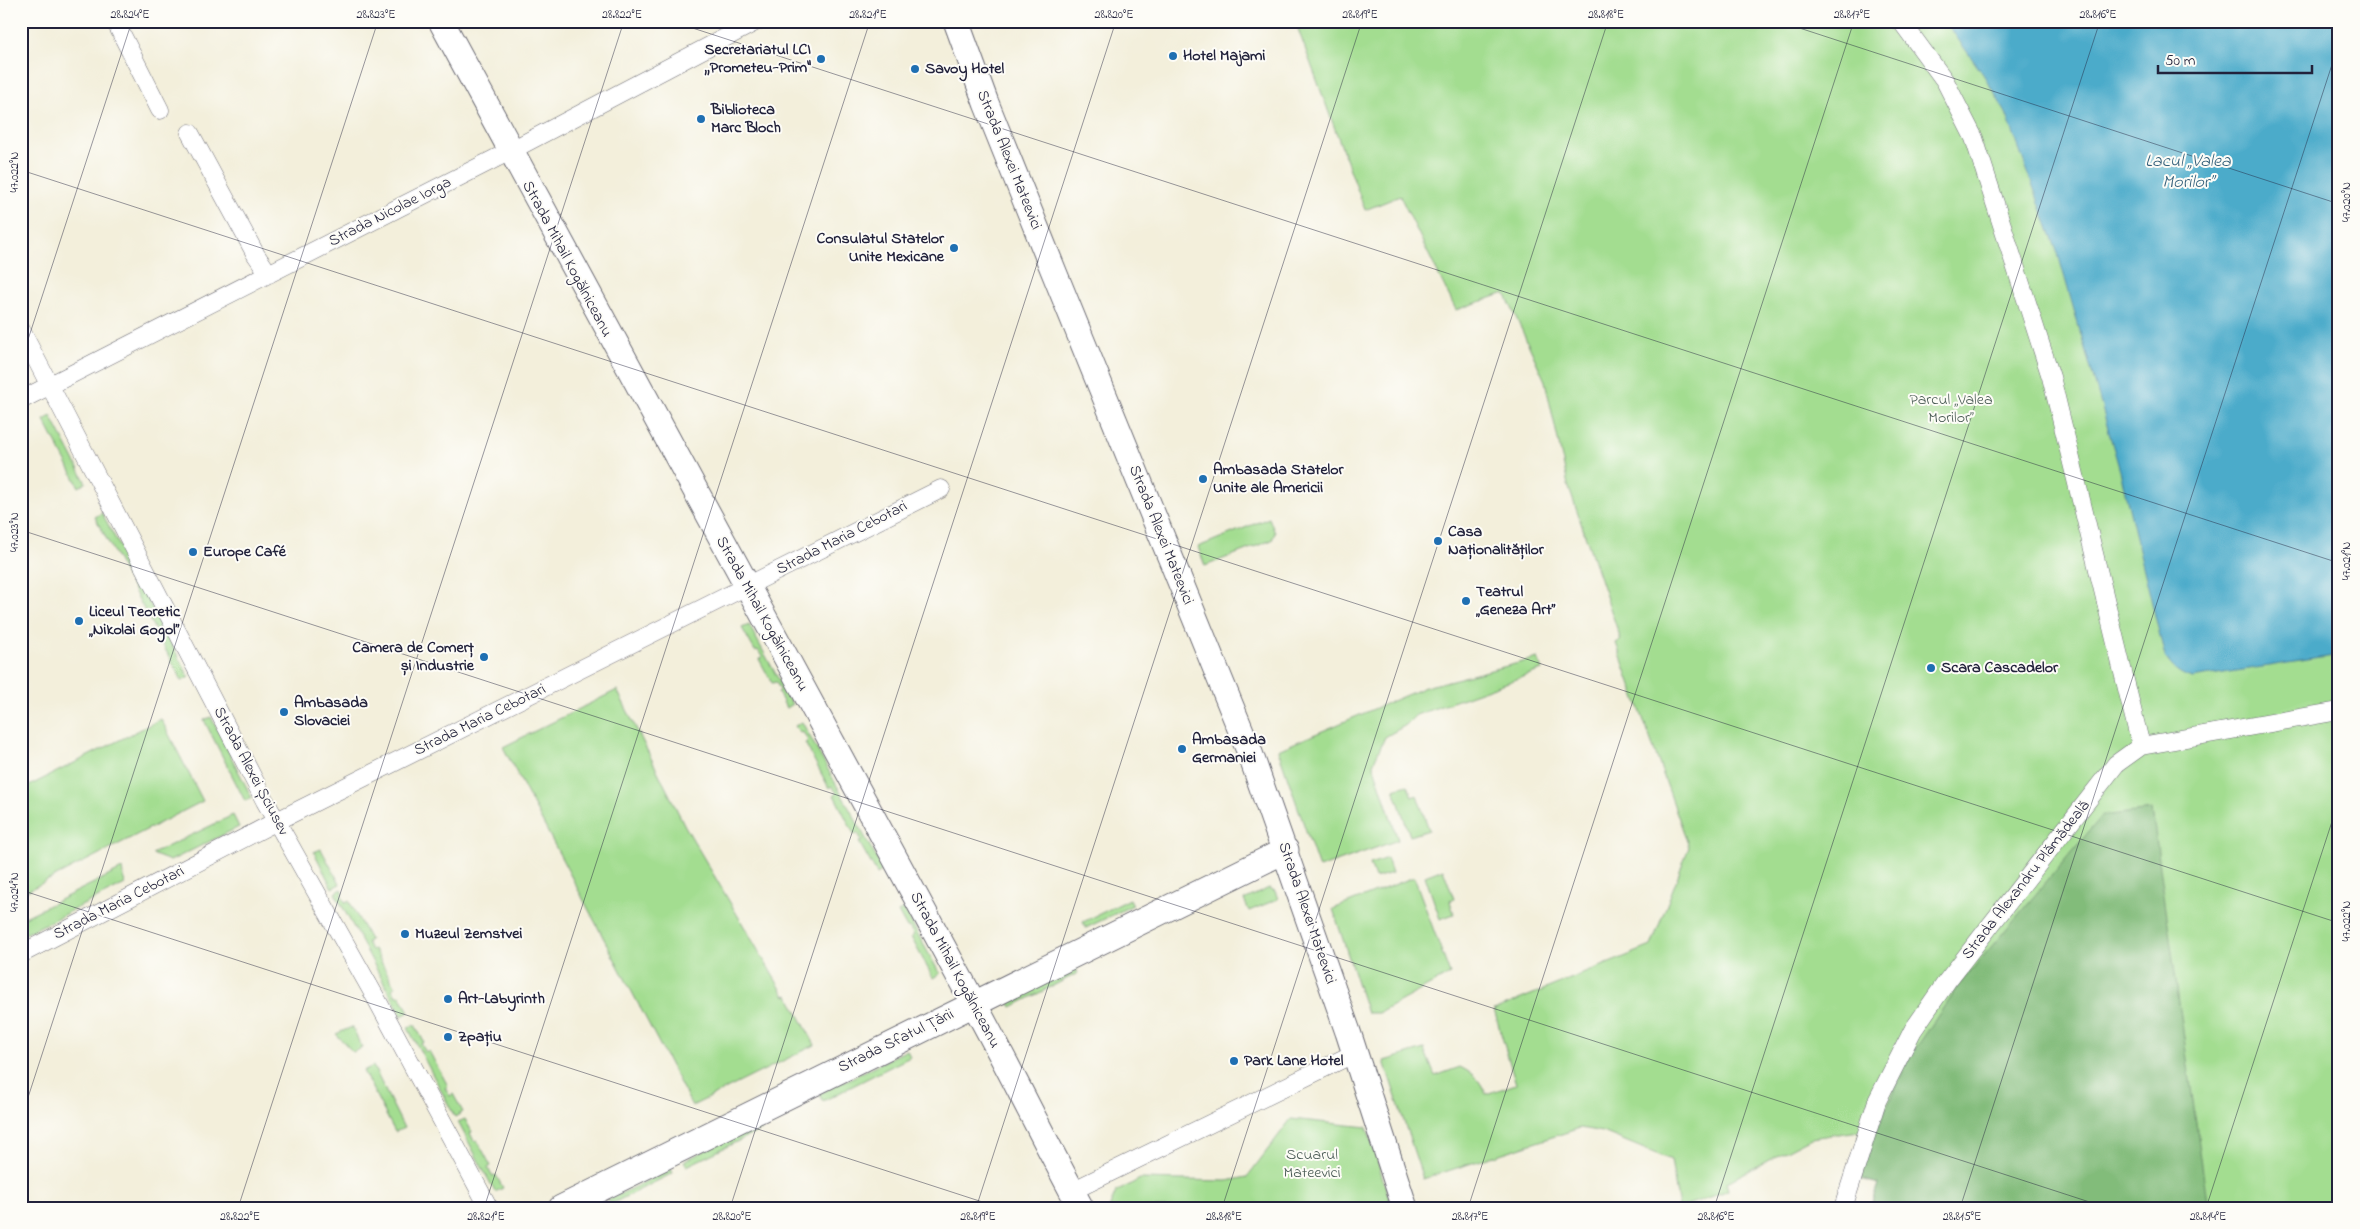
<svg xmlns="http://www.w3.org/2000/svg" width="2360" height="1229" font-family="'Indie Flower',sans-serif">
  <style>
    .green { fill: #a3dd90; stroke: #628066 }
    .forest { fill: #82bc7a; stroke: #526f5a }
    .water { fill: #4babca; stroke: #366682 }
    .lines { fill: none; stroke-linecap: round; stroke-linejoin: round }
    .street-casing { stroke: #6b6a73; stroke-width: 19 }
    .secondary-casing { stroke: #6b6a73; stroke-width: 27 }
    .street { stroke: #fff; stroke-width: 18 }
    .secondary { stroke: #fff; stroke-width: 25 }
    .ticks { fill: none; stroke: #22223b; stroke-width: 1; stroke-opacity: 0.45 }
    .poi-dot { fill: #1f6fb2; stroke: #fdfcf7; stroke-width: 2 }
    .labels { text-anchor: middle; dominant-baseline: central; stroke-width: 4; stroke-linejoin: round; paint-order: stroke }
    .poi-label { font-size: 16px; font-weight: bold; fill: #22223b; stroke: #fdfcf7; text-anchor: start }
    .street-label { font-size: 16px; fill: #22223b; stroke: #fdfcf7 }
    .park-label { font-size: 16px; fill: #495a54; stroke: #fdfcf7 }
    .water-label { font-size: 18px; font-style: italic; fill: #34607b; stroke: #fdfcf7 }
    .neatline { fill: none; stroke: #22223b; stroke-width: 2 }
    .ticks-label { font-size: 12px; text-anchor: middle; fill: #22223b }
  </style>
  <rect width="100%" height="100%" fill="#fdfcf7"/>
  <filter id="ink" filterUnits="userSpaceOnUse"><feTurbulence type="fractalNoise" baseFrequency=".02" numOctaves="2"/><feDisplacementMap in="SourceGraphic" scale="10" xChannelSelector="R" yChannelSelector="G"/><feConvolveMatrix kernelMatrix="1 2 1 2 8 2 1 2 1" color-interpolation-filters="sRGB"/></filter>
  <filter id="wash" filterUnits="userSpaceOnUse"><feTurbulence type="fractalNoise" baseFrequency=".0096" numOctaves="4" result="noise"/><feDisplacementMap in="SourceGraphic" scale="20" xChannelSelector="R" yChannelSelector="G"/><feGaussianBlur stdDeviation="1.12" result="paint"/><feColorMatrix in="noise" values="0 0 0 0 0 0 0 0 0 0 0 0 0 0 0 0 0 1.4 0 .05"/><feComposite in="paint" operator="in"/></filter>
  <g filter="url(#wash)">
    <rect width="100%" height="100%" fill="#f3efdb"/>
    <path class="green" d="M1295 21H2339V1208H1871L1879 1184 1860 1179 1859 1131 1811 1138 1727 1182 1729 1190 1679 1208 1671 1160 1603 1132 1580 1128 1423 1179 1384 1061 1424 1049 1435 1076 1460 1067C1474 1074 1480 1080 1486 1094L1516 1084 1494 1010 1651 946 1689 847 1616 643 1621 640 1568 485 1545 381 1505 293 1456 310 1400 196 1365 210Z
      M51 416 86 483 79 487 44 420Z
      M102 513 189 677 182 681 95 517Z
      M1269 518 1275 533 1272 540 1205 566 1198 547Z
      M749 625 792 704 786 708 778 692 780 690 776 682 772 683 759 659 762 657 758 650 755 651 742 628Z
      M1538 658 1542 670 1416 715 1406 725 1385 737 1373 764 1398 840 1319 868 1278 750 1425 687Z
      M617 690 685 826 785 996 788 995 815 1045 692 1106 503 747Z
      M211 717 252 798 245 801 204 720Z
      M161 719 203 801 21 894V790Z
      M802 722 883 870 877 874 859 842 862 841 858 833 854 834 834 795 837 793 832 786 829 788 805 743 808 741 803 732 800 733 795 726Z
      M1408 785 1412 797 1417 795 1429 830 1410 836 1394 789Z
      M233 815 239 827 170 861 152 854Z
      M321 849 340 884 332 888 314 852Z
      M1387 858 1392 873 1375 878 1370 864Z
      M122 869 125 884 21 936V919Z
      M1443 869 1454 899 1450 901 1454 914 1440 919 1425 876Z
      M1414 877 1450 974 1379 1013H1367L1333 909Z
      M1269 888 1275 891 1278 899 1249 911 1244 900Z
      M342 889 344 893 341 895 346 903 349 901 370 940 367 942 371 950 374 949 395 987 392 989 396 996 400 995 409 1012 402 1016 335 893Z
      M1130 899 1133 905 1086 928 1083 922Z
      M904 909 940 974 933 978 911 937 914 935 909 927 907 928 898 912Z
      M1075 968 1078 973 1012 1007 1008 1001Z
      M415 1025 424 1042 421 1044 426 1052 429 1051 448 1086 445 1088 450 1096 453 1094 463 1112 455 1117 408 1028Z
      M352 1027 362 1048 353 1052 336 1034Z
      M907 1050 910 1057 823 1101 819 1094Z
      M373 1066 404 1128 395 1132 363 1071Z
      M465 1119 472 1132 470 1133 474 1141 477 1140 491 1166 488 1168 492 1176 496 1175 503 1188 495 1192 458 1122Z
      M1291 1119 1367 1127 1392 1208H1109L1116 1192 1140 1179 1227 1181 1247 1177Z
      M758 1124 761 1130 687 1166 684 1161Z
      M671 1169 673 1173 611 1204 608 1200Z"/>
    <path class="forest" d="M2152 810 2208 1208H1871L1879 1184 1860 1179 1876 1132 1908 1060 1958 986 2102 816Z"/>
    <path class="water" d="M1945 21H2339V655L2192 678C2179 674 2173 669 2165 657L2120 471 2058 254 2006 113 1983 74Z"/>
  </g>
  <g filter="url(#ink)">
    <g class="lines">
      <g class="street-casing">
        <path id="street" d="M115 21 160 110
          M1901 21 1945 81 1974 138 2051 377 2141 746
          M190 133 256 255 269 274
          M21 330 265 801 377 1000 489 1208
          M21 400 510 151 757 21
          M21 954 277 821 941 489
          M1072 1191 1355 1053
          M1843 1208 1877 1101 1913 1030 1947 981 2116 764 2141 746 2339 711"/>
      </g>
      <g class="secondary-casing">
        <path id="secondary" d="M441 21C616 350 795 677 974 1004 1011 1071 1044 1140 1081 1208
          M956 21 986 103 1054 272 1250 753 1348 1032 1405 1208
          M561 1208 1286 850"/>
      </g>
      <use href="#street" class="street"/>
      <use href="#secondary" class="secondary"/>
    </g>
  </g>
  <path class="ticks" d="M671 21 2339 563M1778 21 2339 204M21 170 2339 923M21 361 132 21M21 530 2108 1208M21 890 1001 1208M21 1119 378 21M238 1208 624 21M484 1208 870 21M730 1208 1116 21M976 1208 1362 21M1222 1208 1608 21M1468 1208 1854 21M1714 1208 2100 21M1960 1208 2339 43M2206 1208 2339 800"/>
  <g class="poi-dot">
    <circle cx="1173" cy="56" r="5"/>
    <circle cx="821" cy="59" r="5"/>
    <circle cx="915" cy="69" r="5"/>
    <circle cx="701" cy="119" r="5"/>
    <circle cx="954" cy="248" r="5"/>
    <circle cx="1203" cy="479" r="5"/>
    <circle cx="1438" cy="541" r="5"/>
    <circle cx="193" cy="552" r="5"/>
    <circle cx="1466" cy="601" r="5"/>
    <circle cx="79" cy="621" r="5"/>
    <circle cx="484" cy="657" r="5"/>
    <circle cx="1931" cy="668" r="5"/>
    <circle cx="284" cy="712" r="5"/>
    <circle cx="1182" cy="749" r="5"/>
    <circle cx="405" cy="934" r="5"/>
    <circle cx="448" cy="999" r="5"/>
    <circle cx="448" cy="1037" r="5"/>
    <circle cx="1234" cy="1061" r="5"/>
  </g>
  <g class="labels">
    <g class="poi-label">
      <text x="811" y="50" text-anchor="end">Secretariatul LCI<tspan x="811" dy="18">,,Prometeu-Prim"</tspan></text>
      <text x="1183" y="56">Hotel Majami</text>
      <text x="925" y="69">Savoy Hotel</text>
      <text x="711" y="110">Biblioteca<tspan x="711" dy="18">Marc Bloch</tspan></text>
      <text x="944" y="239" text-anchor="end">Consulatul Statelor<tspan x="944" dy="18">Unite Mexicane</tspan></text>
      <text x="1213" y="470">Ambasada Statelor<tspan x="1213" dy="18">Unite ale Americii</tspan></text>
      <text x="1448" y="532">Casa<tspan x="1448" dy="18">Naționalităților</tspan></text>
      <text x="203" y="552">Europe Café</text>
      <text x="1476" y="592">Teatrul<tspan x="1476" dy="18">„Geneza Art”</tspan></text>
      <text x="89" y="612">Liceul Teoretic<tspan x="89" dy="18">„Nikolai Gogol”</tspan></text>
      <text x="474" y="648" text-anchor="end">Camera de Comerț<tspan x="474" dy="18">și Industrie</tspan></text>
      <text x="1941" y="668">Scara Cascadelor</text>
      <text x="294" y="703">Ambasada<tspan x="294" dy="18">Slovaciei</tspan></text>
      <text x="1192" y="740">Ambasada<tspan x="1192" dy="18">Germaniei</tspan></text>
      <text x="415" y="934">Muzeul Zemstvei</text>
      <text x="458" y="999">Art-Labyrinth</text>
      <text x="458" y="1037">Zpațiu</text>
      <text x="1244" y="1061">Park Lane Hotel</text>
    </g>
    <g class="street-label">
      <text transform="translate(1009 160) rotate(68)">Strada Alexei Mateevici</text>
      <text transform="translate(390 212) rotate(-27)">Strada Nicolae Iorga</text>
      <text transform="translate(567 259) rotate(62)">Strada Mihail Kogălniceanu</text>
      <text transform="translate(1161 535) rotate(68)">Strada Alexei Mateevici</text>
      <text transform="translate(842 538) rotate(-27)">Strada Maria Cebotari</text>
      <text transform="translate(762 614) rotate(61)">Strada Mihail Kogălniceanu</text>
      <text transform="translate(480 720) rotate(-26)">Strada Maria Cebotari</text>
      <text transform="translate(251 771) rotate(62)">Strada Alexei Șciusev</text>
      <text transform="translate(2026 880) rotate(-52)">Strada Alexandru Plămădeală</text>
      <text transform="translate(119 903) rotate(-27)">Strada Maria Cebotari</text>
      <text transform="translate(1307 913) rotate(71)">Strada Alexei Mateevici</text>
      <text transform="translate(955 970) rotate(62)">Strada Mihail Kogălniceanu</text>
      <text transform="translate(896 1041) rotate(-26)">Strada Sfatul Țării</text>
    </g>
    <g class="park-label">
      <text x="1951" y="400">Parcul „Valea<tspan x="1951" dy="18">Morilor”</tspan></text>
      <text x="1312" y="1155">Scuarul<tspan x="1312" dy="18">Mateevici</tspan></text>
    </g>
    <g class="water-label">
      <text x="2188" y="162">Lacul „Valea<tspan x="2188" dy="21">Morilor”</tspan></text>
    </g>
  </g>
  <rect width="2360" height="1229" fill="none" stroke="#fdfcf7" stroke-width="55"/>
  <path d="M2158 65v8h154v-8" fill="none" stroke="#22223b" stroke-width="2.5"/>
  <text x="2165" y="65" font-size="15" fill="#22223b" stroke="#fdfcf7" stroke-width="4" paint-order="stroke">50 m</text>
  <rect x="28" y="28" width="2304" height="1174" class="neatline"/>
  <g class="ticks-label">
    <text x="130" y="18">28.824°E</text>
    <text x="376" y="18">28.823°E</text>
    <text x="622" y="18">28.822°E</text>
    <text x="868" y="18">28.821°E</text>
    <text x="1114" y="18">28.820°E</text>
    <text x="1360" y="18">28.819°E</text>
    <text x="1606" y="18">28.818°E</text>
    <text x="1852" y="18">28.817°E</text>
    <text x="2098" y="18">28.816°E</text>
    <text transform="translate(14 172) rotate(-90)" y="4">47.022°N</text>
    <text transform="translate(2346 202) rotate(-90)" y="4">47.020°N</text>
    <text transform="translate(14 532) rotate(-90)" y="4">47.023°N</text>
    <text transform="translate(2346 561) rotate(-90)" y="4">47.021°N</text>
    <text transform="translate(14 892) rotate(-90)" y="4">47.024°N</text>
    <text transform="translate(2346 921) rotate(-90)" y="4">47.022°N</text>
    <text x="240" y="1220">28.822°E</text>
    <text x="486" y="1220">28.821°E</text>
    <text x="732" y="1220">28.820°E</text>
    <text x="978" y="1220">28.819°E</text>
    <text x="1224" y="1220">28.818°E</text>
    <text x="1470" y="1220">28.817°E</text>
    <text x="1716" y="1220">28.816°E</text>
    <text x="1962" y="1220">28.815°E</text>
    <text x="2208" y="1220">28.814°E</text>
  </g>
</svg>
